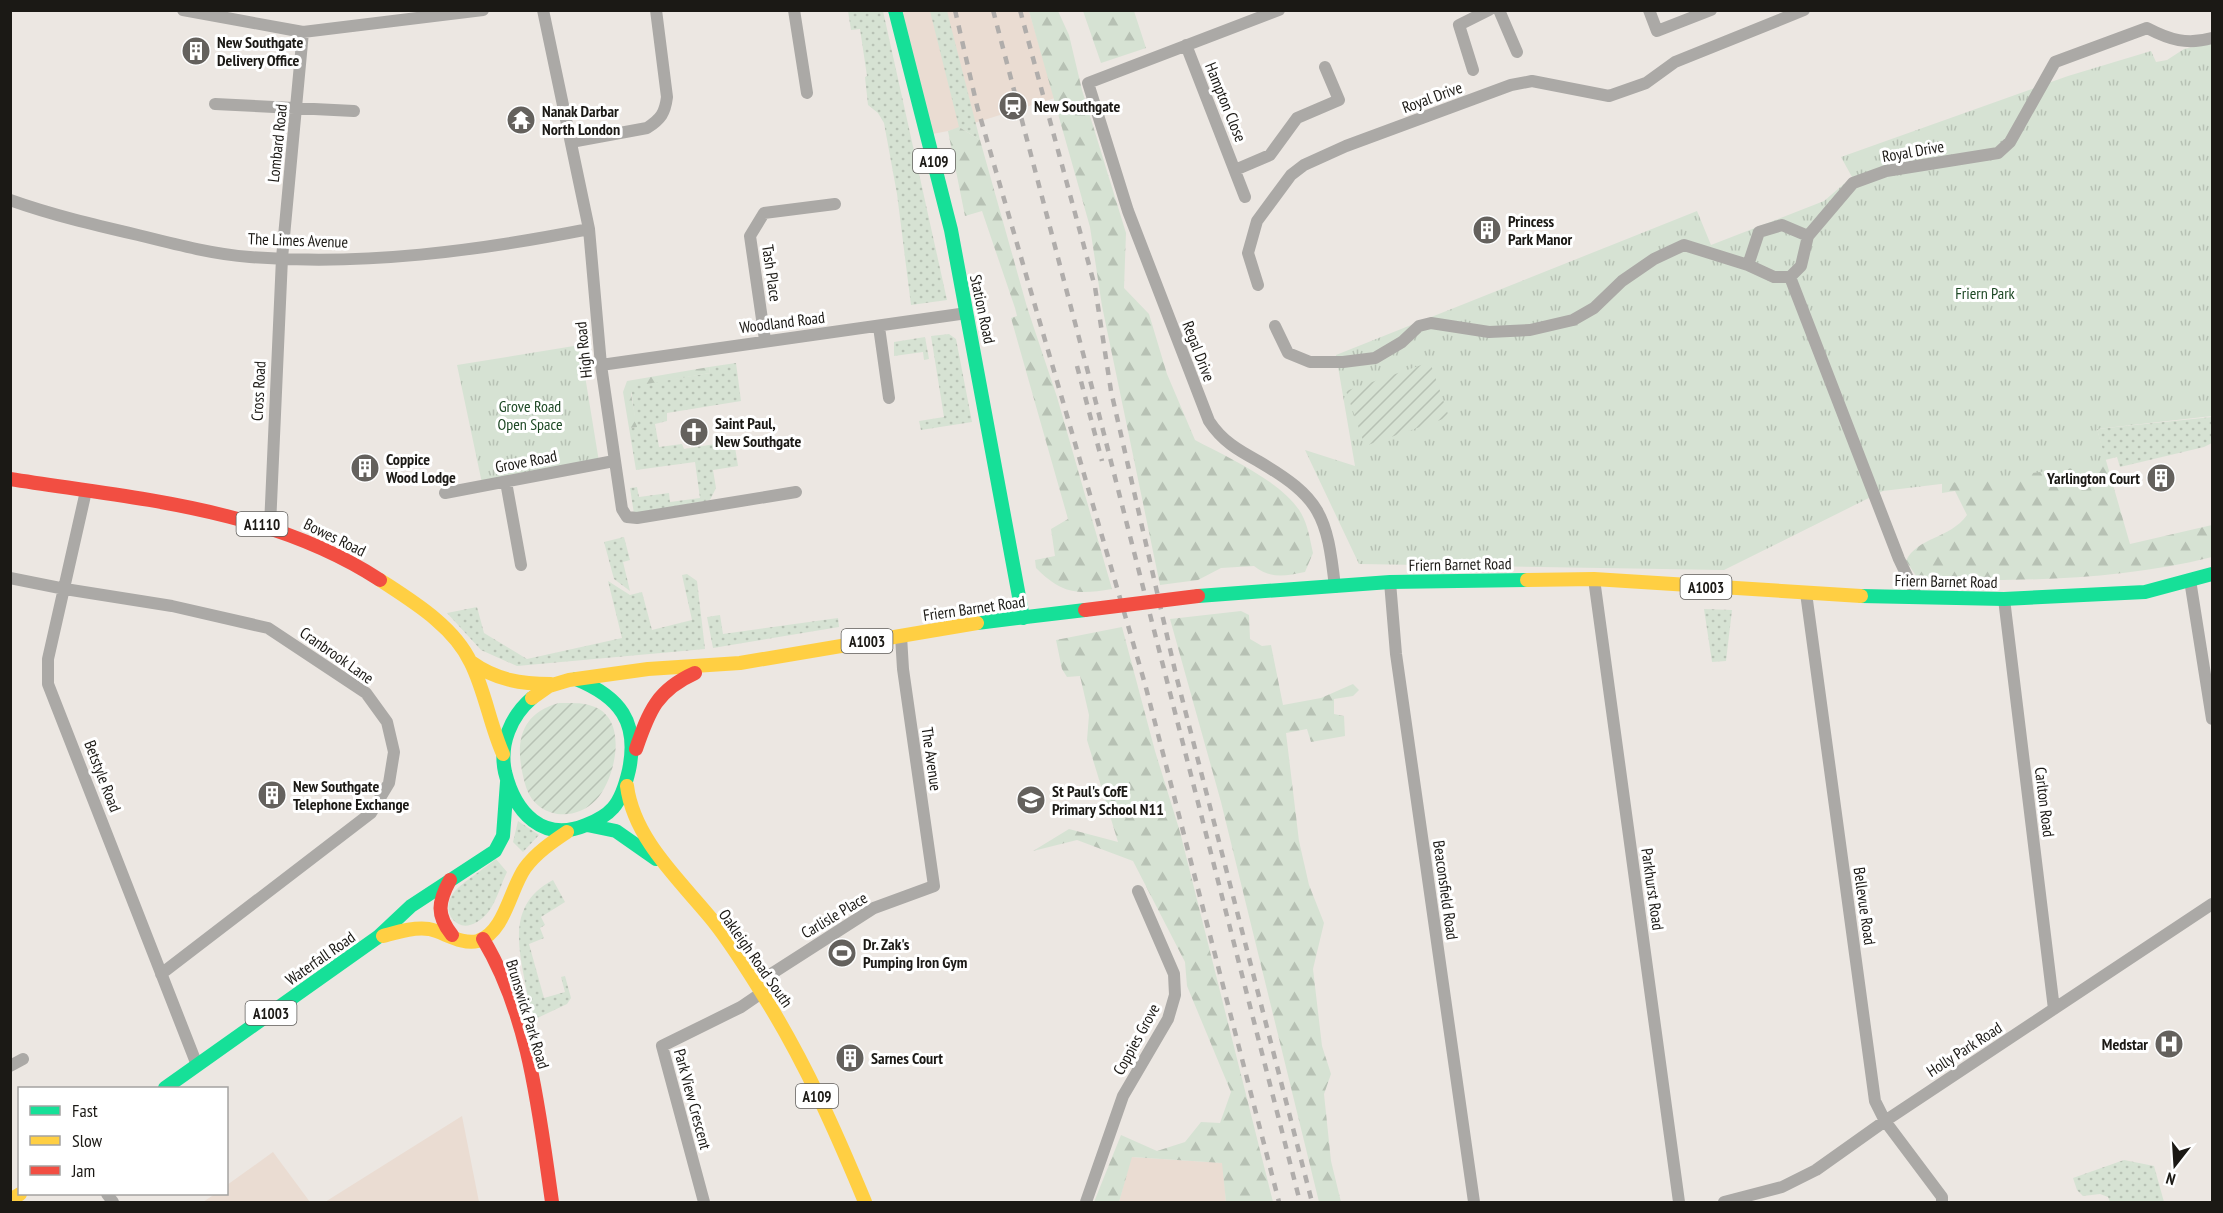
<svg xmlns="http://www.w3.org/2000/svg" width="2223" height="1213" viewBox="0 0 2223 1213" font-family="'PT Sans Narrow',sans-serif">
	<defs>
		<pattern id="grass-dots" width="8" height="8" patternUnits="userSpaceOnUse" patternTransform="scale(1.5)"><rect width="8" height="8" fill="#d6e2d3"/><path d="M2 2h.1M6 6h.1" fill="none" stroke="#b7c1b4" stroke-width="1.8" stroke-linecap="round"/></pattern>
		<pattern id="forest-firs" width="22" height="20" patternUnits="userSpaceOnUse" patternTransform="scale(1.5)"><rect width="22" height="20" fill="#d6e2d3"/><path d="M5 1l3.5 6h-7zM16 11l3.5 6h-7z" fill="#b7c1b4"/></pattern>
		<pattern id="park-tufts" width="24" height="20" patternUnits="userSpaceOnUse" patternTransform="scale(1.5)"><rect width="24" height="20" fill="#d6e2d3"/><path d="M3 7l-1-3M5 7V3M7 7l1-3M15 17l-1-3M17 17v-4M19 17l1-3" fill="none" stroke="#b7c1b4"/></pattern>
		<pattern id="garden-furrows" width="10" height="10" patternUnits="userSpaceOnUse" patternTransform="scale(1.5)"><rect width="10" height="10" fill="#d6e2d3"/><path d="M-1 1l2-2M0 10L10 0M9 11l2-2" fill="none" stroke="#b7c1b4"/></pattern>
	</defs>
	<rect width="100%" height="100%" fill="#ece7e2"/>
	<!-- industrial -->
	<path fill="#eadcd2" d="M895 11H1029L1055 98 948 131 927 135Z
		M462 1116 479 1202H325Z
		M273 1152 310 1202H203L215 1194H226L227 1185Z
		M1131 1157 1223 1163 1226 1202H1119Z"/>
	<!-- grass -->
	<path fill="url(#grass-dots)" d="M848 11H883L947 300 911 305 897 194 884 123 878 113 868 105 865 77 867 76 860 29 851 30Z
		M930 11H947L980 140 959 127Z
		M949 334 956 339 972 422 921 430 919 421 944 417 931 336Z
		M925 337 929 359 924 360 923 352 894 356V342Z
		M736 363 741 401 667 413V421L655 424 659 447 682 444 684 449 734 441 738 466 713 470 716 488 710 500 634 514 630 488 637 487 639 497 669 493 670 502 700 498 695 462 636 470 629 428 636 427 631 389 635 385 710 373 709 367Z
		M2212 417V443L2204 447 2120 467 2117 457 2105 460 2097 429Z
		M624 537 630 560 623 562 630 591 614 579 604 542Z
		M687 574 697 581 705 649 517 666 481 650 447 613 477 607 484 633 527 659 622 638 608 581 630 595 642 592 652 630 692 620 682 575Z
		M1704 609 1732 610 1726 661 1712 662Z
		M720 615 723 634 838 618 839 627 713 648 707 617Z
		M518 821 539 835 523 852 513 842Z
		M496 859 507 872C501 884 497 900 489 911 462 945 436 912 455 891 462 883 485 868 496 859Z
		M553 880 565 902 541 917 545 925 540 928 544 938 529 944 544 998 565 992 561 977 565 976 571 998 567 1004 531 1021C528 971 495 910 553 880Z
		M2124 1160 2154 1166 2164 1202H2110L2108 1197 2100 1194 2083 1196 2077 1190 2073 1178Z"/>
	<!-- forest -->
	<path fill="url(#forest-firs)" d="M1029 11H1058L1069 35 1082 90 1126 233 1124 288 1149 314 1167 374 1195 440C1227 457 1283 482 1301 513 1308 525 1310 540 1313 553L1305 572C1285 576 1270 579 1254 566L1221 568 1198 580 1160 585 1102 306 1090 227Z
		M1083 11H1134L1146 48 1101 63Z
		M959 127 980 140 1027 307 1057 397 1112 589C1077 595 1062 594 1036 568L1035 560 1055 556 1051 529 1068 519 1011 318 1017 316 1015 308 982 211 965 216 948 131Z
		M709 367 710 373 635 386 631 394 637 427 629 428 623 392 627 381Z
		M2084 457 2107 464 2130 544 2212 525V557C2117 581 2017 581 1919 580L1906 561C1917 537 1950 539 1967 515L1955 491 1942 493V479Z
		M1241 611 1249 615 1250 639 1262 646 1271 645 1283 705 1321 698 1353 684 1359 690 1353 696 1334 699V714L1344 716 1345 736 1311 742 1307 729 1286 733 1299 841 1309 885 1324 923 1313 969 1322 1046 1331 1074 1324 1094 1331 1161 1341 1202H1319L1221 802 1170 619Z
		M1122 627 1155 751 1180 832 1273 1202H1226L1222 1163 1132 1157 1119 1202H1094L1121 1135 1157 1151 1185 1142 1201 1122 1220 1123 1231 1092 1187 986 1185 962 1133 861 1077 840 1033 851 1069 829 1118 842 1087 740 1089 715 1080 676 1067 677 1062 669 1056 640Z"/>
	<!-- park -->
	<path fill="url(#park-tufts)" d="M2212 43V416L2097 429 2107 464 1883 491 1724 570 1359 564 1305 450 1355 466 1336 355 1697 211 1711 245 1824 201 1852 177 1841 157 2068 76 2151 51 2156 62 2167 60 2184 49Z
		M580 345 600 468 483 488 457 365Z"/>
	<!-- garden -->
	<path fill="url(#garden-furrows)" d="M1430 362 1449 417 1365 446 1346 391Z
		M559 703C571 703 584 702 595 707 629 721 615 780 596 800 574 823 536 818 526 787 515 750 515 715 559 703Z"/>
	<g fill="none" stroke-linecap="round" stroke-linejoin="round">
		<!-- street -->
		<path stroke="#aba9a6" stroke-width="12" d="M183 10 303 32 483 10
			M543 10 589 229 601 365 622 509 627 517 637 518 796 492
			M794 10 807 93
			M1279 10 1088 83 1128 211 1209 421C1222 441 1238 450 1258 461 1321 498 1327 515 1335 587
			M1499 10 1517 52
			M1649 10 1657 31 1711 10
			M1186 45 1245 197
			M1473 70 1459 25 1489 10
			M215 104 354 111
			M571 142 647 128C661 119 665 113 667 97L656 10
			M1235 170 1270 155 1297 118 1339 100 1325 67
			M10 200C52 215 95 225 138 235 174 244 212 254 250 257 364 266 477 251 589 229
			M1748 265 1759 232 1782 225 1808 236 1853 183 1886 171 1998 153 2010 142 2055 62 2147 28C2170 40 2187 45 2212 38
			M1790 277 1801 266 1808 236
			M1258 285 1248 253 1257 221 1291 175 1304 165 1346 146 1511 85 1532 81 1609 96 1646 83 1675 62 1804 10
			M1275 326 1288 353 1310 362H1343L1375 358 1402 342 1419 326 1431 323 1489 332 1530 330 1573 320 1594 308 1622 281 1654 259 1684 245 1748 265 1774 277H1790L1899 559 1917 597
			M879 327 889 398
			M765 340 750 236 764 213 835 204
			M601 365 967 313
			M506 482 521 565
			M86 491 48 659V684L197 1065
			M445 493 614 461
			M270 526 282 258 303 32
			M10 578 65 589 172 606 268 628 366 693 387 722 394 752 389 783 371 813 161 974
			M1594 579 1679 1202
			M2190 580 2212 719
			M1390 582 1396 654 1474 1202
			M1806 593 1875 1101 1885 1121 1942 1197V1202
			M2004 599 2054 1009
			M757 983 874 908 934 886 903 669 901 636
			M10 1066 23 1059
			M107 1194 113 1202
			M704 1202 662 1046 741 1007 763 992
			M1086 1202 1123 1096 1168 1019 1175 995 1174 974 1138 891
			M1724 1202 1782 1187 1816 1170 1885 1121 2212 904"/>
		<!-- fast -->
		<path stroke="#16e098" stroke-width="14" d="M895 10 951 230 1023 618
			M1198 596 1390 582 1527 580
			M1861 596 2004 599 2145 592 2212 574
			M977 623 1085 610
			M532 698C511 716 499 744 505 772 515 813 543 843 586 825 596 821 606 816 613 808 622 798 626 783 629 770 639 722 620 697 576 679
			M587 825 616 831 656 859
			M165 1088 378 937 411 906 495 851 503 836 507 782"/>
		<!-- slow -->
		<path stroke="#ffcf43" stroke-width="14" d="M380 580C412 601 454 626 471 663 485 691 490 725 503 754
			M1527 580 1594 579 1861 596
			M471 662C496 680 521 684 551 684
			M532 698 549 686 569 680 648 669 740 663 977 623
			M627 786C634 840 681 881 714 922 733 946 749 972 765 998 805 1062 836 1132 865 1202
			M383 936C398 932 413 927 429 929 444 932 461 945 478 941 505 932 510 889 525 868 536 853 552 842 567 832
			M10 1200 20 1194"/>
		<!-- jam -->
		<path stroke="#f24e42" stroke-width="14" d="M10 479C137 499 269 508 380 580
			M636 749C649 711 657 690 695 673
			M450 880C438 902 436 915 452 935
			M483 939C530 1017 539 1113 552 1202"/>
		<!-- rail -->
		<path stroke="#b0adab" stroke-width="4.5" stroke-dasharray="8 8" stroke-linecap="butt" d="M955 10 977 106 1145 684 1279 1202
			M993 10 1095 399 1300 1202
			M1020 10 1095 287 1111 391 1176 675 1312 1202
			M1077 366 1102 461"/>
		<!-- jam-bridge -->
		<path stroke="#f24e42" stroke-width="14" d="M1085 610 1198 596"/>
	</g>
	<!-- icons -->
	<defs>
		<g id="building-disc" transform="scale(1.5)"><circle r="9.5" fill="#64615d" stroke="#fff"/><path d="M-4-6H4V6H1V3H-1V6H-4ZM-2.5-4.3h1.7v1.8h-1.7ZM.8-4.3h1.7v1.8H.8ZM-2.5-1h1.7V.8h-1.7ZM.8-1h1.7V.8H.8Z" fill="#fff"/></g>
		<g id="station-disc" transform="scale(1.5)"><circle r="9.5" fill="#64615d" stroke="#fff"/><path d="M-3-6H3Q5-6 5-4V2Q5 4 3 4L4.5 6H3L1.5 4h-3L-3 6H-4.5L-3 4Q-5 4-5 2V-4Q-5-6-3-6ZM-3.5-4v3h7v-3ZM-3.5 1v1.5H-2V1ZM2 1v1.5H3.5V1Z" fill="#fff"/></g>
		<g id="temple-disc" transform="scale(1.5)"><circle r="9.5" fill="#64615d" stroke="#fff"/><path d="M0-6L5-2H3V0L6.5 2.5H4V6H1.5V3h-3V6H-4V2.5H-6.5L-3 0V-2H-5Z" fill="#fff"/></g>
		<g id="church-disc" transform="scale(1.5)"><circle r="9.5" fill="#64615d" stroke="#fff"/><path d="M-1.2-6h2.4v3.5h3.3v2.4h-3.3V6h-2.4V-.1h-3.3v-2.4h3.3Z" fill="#fff"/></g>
		<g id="school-disc" transform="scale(1.5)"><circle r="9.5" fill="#64615d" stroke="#fff"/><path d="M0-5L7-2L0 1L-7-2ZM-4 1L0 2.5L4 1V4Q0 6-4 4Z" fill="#fff"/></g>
		<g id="stadium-disc" transform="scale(1.5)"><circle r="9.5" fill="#64615d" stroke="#fff"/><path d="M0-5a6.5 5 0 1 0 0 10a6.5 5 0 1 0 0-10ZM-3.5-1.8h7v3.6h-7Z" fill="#fff"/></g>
		<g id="hospital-disc" transform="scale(1.5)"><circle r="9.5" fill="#64615d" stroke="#fff"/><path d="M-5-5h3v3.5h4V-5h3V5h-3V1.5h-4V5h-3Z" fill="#fff"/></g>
	</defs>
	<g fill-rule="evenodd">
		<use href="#building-disc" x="196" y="51"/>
		<use href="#station-disc" x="1013" y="106"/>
		<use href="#temple-disc" x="521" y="120"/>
		<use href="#building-disc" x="1487" y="230"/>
		<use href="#church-disc" x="694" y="432"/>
		<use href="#building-disc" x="365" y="468"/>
		<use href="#building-disc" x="2161" y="478"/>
		<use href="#building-disc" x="272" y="795"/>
		<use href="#school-disc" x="1031" y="800"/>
		<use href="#stadium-disc" x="842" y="953"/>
		<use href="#hospital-disc" x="2169" y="1044"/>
		<use href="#building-disc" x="850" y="1058"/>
	</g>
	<g text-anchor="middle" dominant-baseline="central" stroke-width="6" stroke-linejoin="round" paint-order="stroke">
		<!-- shield labels -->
		<g fill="#fff" stroke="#5f5e5b" stroke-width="1.5">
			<rect x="913" y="149" width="42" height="24" rx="4.5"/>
			<rect x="236.5" y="512" width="51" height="24" rx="4.5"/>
			<rect x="1680.5" y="575" width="51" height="24" rx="4.5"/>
			<rect x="841.5" y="629" width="51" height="24" rx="4.5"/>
			<rect x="245.5" y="1001" width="51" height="24" rx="4.5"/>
			<rect x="796" y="1084" width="42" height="24" rx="4.5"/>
		</g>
		<g font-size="15" font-weight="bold" fill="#1b1915">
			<text x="934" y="161">A109</text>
			<text x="262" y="524">A1110</text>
			<text x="1706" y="587">A1003</text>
			<text x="867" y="641">A1003</text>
			<text x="271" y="1013">A1003</text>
			<text x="817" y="1096">A109</text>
		</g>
		<!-- poi labels -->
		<g font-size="16" font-weight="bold" fill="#1b1915" stroke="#fff" text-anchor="start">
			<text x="217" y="42">New Southgate<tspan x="217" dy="18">Delivery Office</tspan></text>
			<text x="1034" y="106">New Southgate</text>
			<text x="542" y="111">Nanak Darbar<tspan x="542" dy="18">North London</tspan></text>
			<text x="1508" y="221">Princess<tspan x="1508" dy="18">Park Manor</tspan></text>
			<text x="715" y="423">Saint Paul,<tspan x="715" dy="18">New Southgate</tspan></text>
			<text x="386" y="459">Coppice<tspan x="386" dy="18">Wood Lodge</tspan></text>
			<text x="2140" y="478" text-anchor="end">Yarlington Court</text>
			<text x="293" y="786">New Southgate<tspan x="293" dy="18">Telephone Exchange</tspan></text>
			<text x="1052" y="791">St Paul's CofE<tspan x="1052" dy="18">Primary School N11</tspan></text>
			<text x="863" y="944">Dr. Zak's<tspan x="863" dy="18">Pumping Iron Gym</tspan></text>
			<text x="2148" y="1044" text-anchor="end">Medstar</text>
			<text x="871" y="1058">Sarnes Court</text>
		</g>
		<!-- street labels -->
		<g font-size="16" fill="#1b1915" stroke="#fff">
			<text transform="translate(1432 97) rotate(-20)">Royal Drive</text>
			<text transform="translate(1226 102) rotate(68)">Hampton Close</text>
			<text transform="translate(277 143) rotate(-84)">Lombard Road</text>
			<text transform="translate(1913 151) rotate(-10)">Royal Drive</text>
			<text transform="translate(298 240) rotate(2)">The Limes Avenue</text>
			<text transform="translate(772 273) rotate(82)">Tash Place</text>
			<text transform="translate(983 309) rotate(78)">Station Road</text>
			<text transform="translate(782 322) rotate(-7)">Woodland Road</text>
			<text transform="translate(583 350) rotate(-96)">High Road</text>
			<text transform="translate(1199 351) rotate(69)">Regal Drive</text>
			<text transform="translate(258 391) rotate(-87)">Cross Road</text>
			<text transform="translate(526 461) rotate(-11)">Grove Road</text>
			<text transform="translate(335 537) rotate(26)">Bowes Road</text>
			<text transform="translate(1460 564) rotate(-1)">Friern Barnet Road</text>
			<text transform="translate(1946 581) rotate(1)">Friern Barnet Road</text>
			<text transform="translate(974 608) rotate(-8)">Friern Barnet Road</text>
			<text transform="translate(337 655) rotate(35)">Cranbrook Lane</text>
			<text transform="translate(932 759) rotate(82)">The Avenue</text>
			<text transform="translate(103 776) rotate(69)">Betstyle Road</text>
			<text transform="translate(2045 802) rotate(83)">Carlton Road</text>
			<text transform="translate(1653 889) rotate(82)">Parkhurst Road</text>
			<text transform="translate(1446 890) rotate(82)">Beaconsfield Road</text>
			<text transform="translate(1865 906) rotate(82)">Bellevue Road</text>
			<text transform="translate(834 915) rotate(-31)">Carlisle Place</text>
			<text transform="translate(320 958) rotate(-35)">Waterfall Road</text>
			<text transform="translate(756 958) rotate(55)">Oakleigh Road South</text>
			<text transform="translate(528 1014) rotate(73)">Brunswick Park Road</text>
			<text transform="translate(1136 1039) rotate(-61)">Coppies Grove</text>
			<text transform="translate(1964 1049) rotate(-33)">Holly Park Road</text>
			<text transform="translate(693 1099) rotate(75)">Park View Crescent</text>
		</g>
		<!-- park labels -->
		<g font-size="16" fill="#1d4824" stroke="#fff">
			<text x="1985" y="293">Friern Park</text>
			<text x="530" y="406">Grove Road<tspan x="530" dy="18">Open Space</tspan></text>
		</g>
	</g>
	<!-- border -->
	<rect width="2223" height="1213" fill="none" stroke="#1b1915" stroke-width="24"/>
	<!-- legend -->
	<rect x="18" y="1087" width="210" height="108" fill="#ffffff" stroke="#a4a3a1" stroke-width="1.5"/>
	<rect x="30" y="1106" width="30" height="9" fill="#16e098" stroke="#a4a3a1" stroke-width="1.5"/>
	<text x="72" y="1117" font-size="18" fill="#1b1915">Fast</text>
	<rect x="30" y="1136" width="30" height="9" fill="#ffcf43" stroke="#a4a3a1" stroke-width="1.5"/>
	<text x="72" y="1147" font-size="18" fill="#1b1915">Slow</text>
	<rect x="30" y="1166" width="30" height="9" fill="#f24e42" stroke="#a4a3a1" stroke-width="1.5"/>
	<text x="72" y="1177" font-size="18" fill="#1b1915">Jam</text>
	<!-- north arrow -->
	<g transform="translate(2175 1165) rotate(197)" stroke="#ffffff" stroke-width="4.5" paint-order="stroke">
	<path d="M0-4.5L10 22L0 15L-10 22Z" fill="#1b1915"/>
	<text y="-9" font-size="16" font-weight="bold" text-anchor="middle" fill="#1b1915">N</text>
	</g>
</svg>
